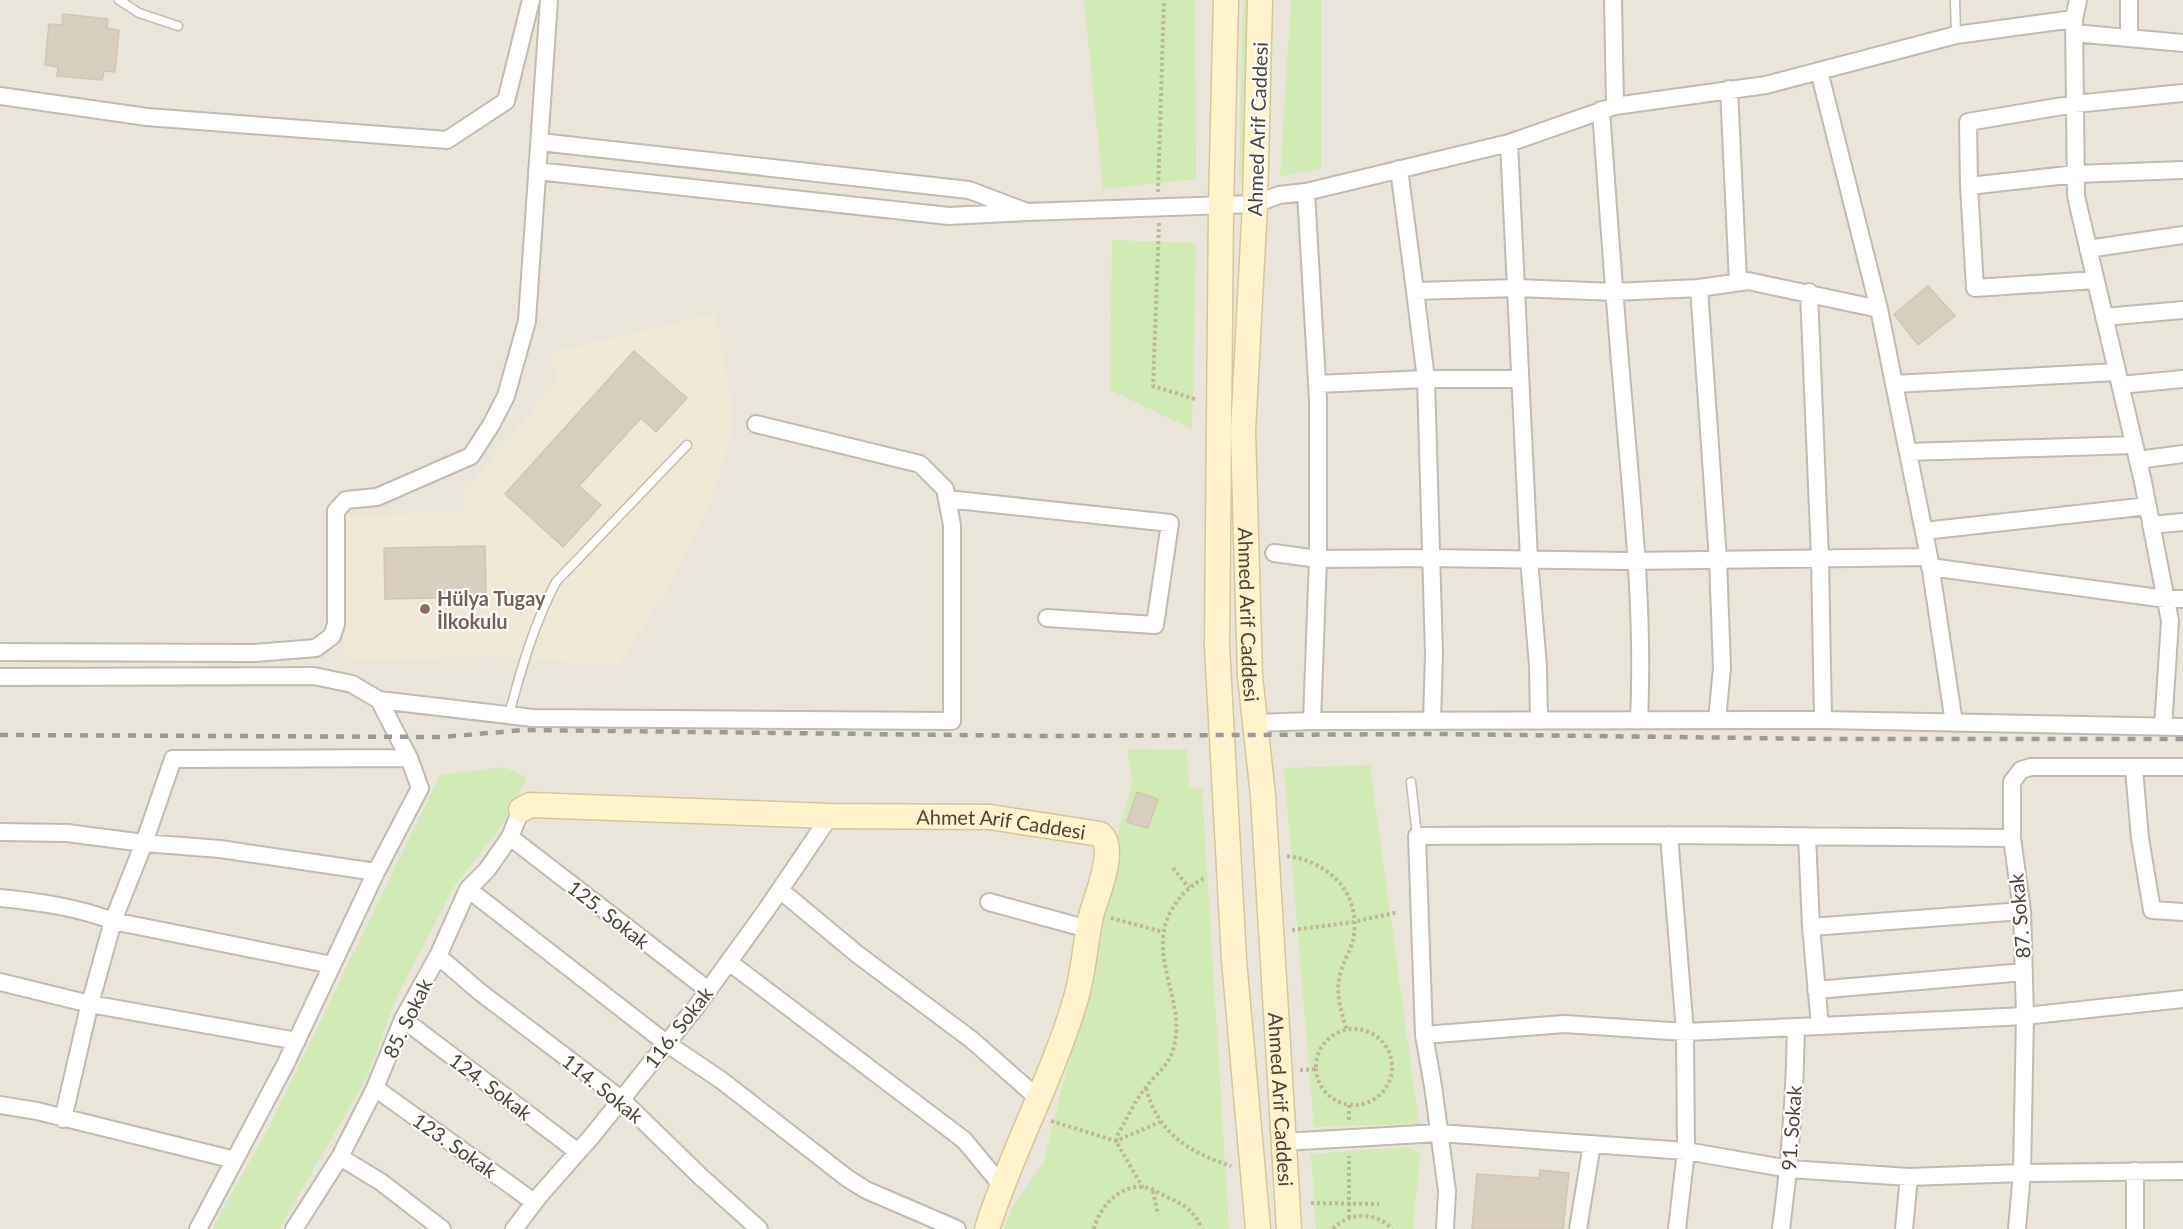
<svg xmlns="http://www.w3.org/2000/svg" width="2183" height="1229" viewBox="0 0 2183 1229" font-family="Lato,sans-serif">
	<rect width="100%" height="100%" fill="#f6f3ec"/>
	<!-- residential -->
	<path fill="#eae5da" d="M0 0H2183V1229H0Z"/>
	<!-- education -->
	<path fill="#efe8d6" d="M715 313 731 400 730 439 711 499 678 571 618 666 486 656 345 662 346 516 463 512V493L557 381 551 353Z"/>
	<!-- green -->
	<path fill="#d2eab5" d="M1084 0H1195L1196 179 1103 189Z
		M1243 0H1252L1247 183 1239 182Z
		M1291 0H1321V169L1280 176Z
		M1112 240 1196 243 1192 429 1110 390Z
		M1129 749 1187 750 1189 788 1202 789 1229 1229H1004L1012 1208 1044 1162 1063 1083 1088 998 1095 929 1121 822 1133 782 1128 761Z
		M1370 765 1419 1124 1314 1127 1284 768Z
		M505 767 527 778 498 831 455 885 397 996 366 1079 279 1229H212L267 1131 440 775Z
		M1409 1147 1420 1155 1413 1229H1316L1311 1154Z"/>
	<!-- building -->
	<path fill="#d8cfc1" stroke="#d3c7b4" stroke-width="1.5" d="M63 14 108 19 107 28 119 30 115 72 104 71 102 80 57 76 58 67 45 65 49 24 62 25Z
		M1928 286 1955 316 1918 345 1894 314Z
		M634 351 687 398 656 432 641 418 579 486 601 505 563 547 505 494Z
		M485 546 486 597 385 599 384 548Z
		M1137 792 1158 799 1148 828 1127 822Z
		M1540 1170 1569 1173 1563 1229H1472L1477 1174 1539 1178Z"/>
	<g fill="none" stroke-linecap="round" stroke-linejoin="round">
		<!-- lane casing -->
		<g stroke="#c2bbae" stroke-width="11">
			<path id="lane" d="M119 0 139 13 178 26
				M1955 0 1956 35
				M509 715C521 669 534 624 556 582L687 445
				M1411 782 1417 836"/>
		</g>
		<!-- street casing -->
		<g stroke="#c2bbae" stroke-width="20">
			<path id="street" d="M1613 0 1615 106
				M2078 0 2074 19 2076 196 2143 482 2170 621 2163 727
				M2074 33 2183 43
				M2129 38V0
				M1819 71 1879 309
				M1729 89 1738 282
				M0 96 147 117 447 140 506 101 531 0
				M1601 110C1608 209 1615 309 1624 408 1633 512 1644 616 1639 720
				M1509 143 1529 559 1538 666 1539 720
				M1399 169 1415 291
				M537 171 949 216 1027 212 969 190 540 142
				M1969 186 2076 174 2183 170
				M1306 192 1318 400V559L1312 721
				M1027 212 1255 204 1279 195 1306 192 1509 143 1615 106 1766 85 1956 35 2074 19
				M2088 249 2183 235
				M2095 280 1975 288 1969 186 1968 122 2075 104 2183 93
				M1699 288 1718 560 1722 668 1717 720
				M1809 292 1820 558 1823 720
				M2104 317 2183 310
				M1317 384 1426 379H1520
				M1894 384 2117 372
				M2120 385 2183 379
				M1908 452 2134 445
				M2138 460 2183 454
				M947 499 1170 523 1155 625 1047 618
				M2151 525 2183 522
				M1924 531 2148 506
				M1274 553 1318 559 1430 558 1629 561 1929 557
				M1930 567 2166 599H2183
				M0 652 255 653 316 648 332 636 336 624V511L346 500 377 497 471 456 491 425 506 396 527 321 549 0
				M0 677 314 676 352 684 379 700 409 758 420 788 376 872 286 1063 198 1229
				M379 700 533 718 952 721V525L945 489 920 464 756 424
				M1432 721 1434 654 1426 379 1415 291 1516 288 1614 292 1699 288 1748 281 1879 309 1929 557 1954 723
				M1255 723 1312 721 1823 720 2183 727
				M2134 769 2140 838 2152 910 2183 912
				M0 832 67 833 144 843 220 849 376 872
				M1669 835 1685 1032 1686 1151 1677 1229
				M1807 836 1811 927 1820 1026
				M510 837 708 990
				M468 889 666 1043 721 1080 847 1178 866 1190 957 1229
				M780 890 857 954 972 1040 1040 1100
				M0 898C39 902 77 907 113 921L332 965
				M989 902 1088 929
				M1811 927 2022 911
				M438 956 480 992 621 1099 700 1176 759 1229
				M729 962 964 1140 1003 1187
				M0 982 90 1004 297 1041
				M1816 990 2024 972
				M403 1019 578 1152
				M1424 1035 1564 1024 1685 1032 1820 1026 2025 1016 2183 999
				M375 1088 534 1202
				M0 1105 37 1111 235 1160
				M63 1119 88 1011 113 921 144 843 173 759 409 758
				M1283 1142 1439 1133 1686 1151 1789 1169 1909 1177 2022 1173 2183 1171
				M340 1157 381 1182 442 1229
				M2135 1171V1229
				M294 1229 340 1157 375 1088 403 1019 438 956 468 889 487 870 510 837 521 810
				M514 1229 540 1195 592 1136 696 1007 767 909 830 816
				M1445 1229 1447 1191 1433 1086 1424 1035 1417 836 1669 835 2012 838
				M1578 1229 1592 1144
				M1781 1229C1790 1162 1795 1095 1796 1027
				M1904 1229 1909 1177
				M2017 1229 2022 1173 2025 1016 2022 911 2012 838V782L2021 770 2031 767H2183"/>
		</g>
		<!-- secondary casing -->
		<g stroke="#d6c79b" stroke-width="27">
			<g id="secondary">
				<path d="M1226 0 1221 206 1217 646 1234 960 1258 1229"/>
				<path id="s1" d="M1260 0 1255 204 1243 431 1250 676 1263 796 1289 1229"/>
				<path id="s2" d="M521 810 530 805 830 816 990 817 1100 834C1118 849 1096 896 1091 916 1085 943 1084 971 1076 998 1053 1077 1012 1150 987 1229"/>
			</g>
		</g>
		<!-- path -->
		<path stroke="#c4b79f" stroke-width="4" stroke-dasharray="3 3" stroke-linecap="butt" d="M1158 192 1164 0
			M1159 223 1153 386 1195 399
			M1287 856C1327 861 1360 891 1354 935 1352 950 1341 964 1339 979 1336 997 1342 1014 1347 1030
			M1173 868 1189 888
			M1111 918 1163 932
			M1292 930 1354 922 1398 912
			M1316 1067a38 38 0 1 1 76 0a38 38 0 1 1-76 0Z
			M1300 1070 1317 1069
			M1146 1088C1158 1133 1188 1152 1231 1166
			M1349 1105V1121
			M1051 1121 1116 1141 1160 1122
			M1143 1188 1116 1141 1118 1134C1127 1118 1135 1101 1146 1087 1155 1075 1169 1065 1173 1050 1188 1003 1146 957 1171 911 1179 896 1191 885 1206 877
			M1153 1191 1158 1215
			M1311 1203 1379 1204
			M1349 1218V1156
			M1094 1229C1099 1207 1122 1181 1148 1188 1155 1190 1162 1195 1169 1198 1184 1204 1196 1213 1202 1229
			M1333 1229C1349 1211 1377 1212 1392 1229"/>
		<!-- lane -->
		<use href="#lane" stroke="#fff" stroke-width="8"/>
		<!-- street -->
		<use href="#street" stroke="#fff" stroke-width="16"/>
		<!-- secondary -->
		<use href="#secondary" stroke="#fff3cd" stroke-width="24"/>
		<!-- rail -->
		<path stroke="#9a9a9a" stroke-width="4.5" stroke-dasharray="8 8" stroke-linecap="butt" d="M0 735 442 737 524 730 1041 736 1440 734 1826 739H2183"/>
	</g>
	<!-- markers -->
	<circle fill="#8d6e63" stroke="#fff" stroke-width="2" cx="425" cy="609" r="6"/>
	<g text-anchor="middle" dominant-baseline="central" stroke-width="4.5" stroke-linejoin="round" paint-order="stroke">
		<!-- street labels -->
		<g font-size="20" fill="#4b4439" stroke="#fff">
			<text transform="translate(1257 129) rotate(-88)">Ahmed Arif Caddesi</text>
			<text stroke="none"><textPath href="#s1" startOffset="615">Ahmed Arif Caddesi</textPath></text>
			<text stroke="none"><textPath href="#s2" startOffset="482">Ahmet Arif Caddesi</textPath></text>
			<text transform="translate(609 914) rotate(38)">125. Sokak</text>
			<text transform="translate(2019 916) rotate(-95)">87. Sokak</text>
			<text transform="translate(407 1018) rotate(-64)">85. Sokak</text>
			<text transform="translate(678 1027) rotate(-52)">116. Sokak</text>
			<text transform="translate(491 1086) rotate(37)">124. Sokak</text>
			<text transform="translate(603 1088) rotate(39)">114. Sokak</text>
			<text stroke="none"><textPath href="#s1" startOffset="1101">Ahmed Arif Caddesi</textPath></text>
			<text transform="translate(1791 1128) rotate(-86)">91. Sokak</text>
			<text transform="translate(455 1145) rotate(35)">123. Sokak</text>
		</g>
		<!-- education labels -->
		<g font-size="20" font-weight="bold" fill="#785e54" stroke="#fff" text-anchor="start">
			<text x="437" y="598">Hülya Tugay<tspan x="437" dy="23">İlkokulu</tspan></text>
		</g>
	</g>
</svg>
